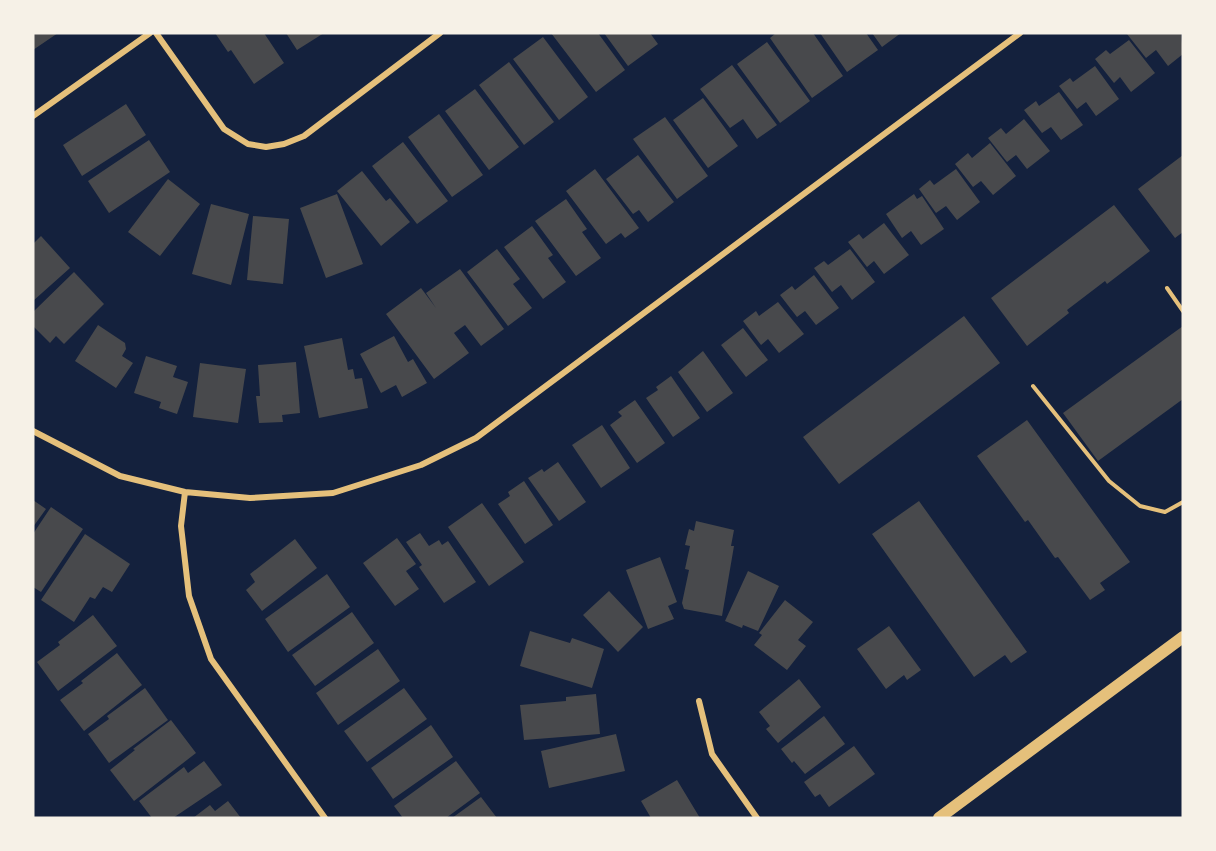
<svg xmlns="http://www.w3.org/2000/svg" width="1216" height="851" viewBox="0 0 1216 851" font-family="Georgia,serif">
	<rect width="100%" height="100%" fill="#14213d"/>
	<!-- building -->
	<path fill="#48494c" d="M33 33H58L33 50Z
		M215 33H264L284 63 254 84 231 50 228 52Z
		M286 33H324L297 50Z
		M551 33H598L625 70 596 92Z
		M604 33H650L658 44 628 66Z
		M776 33H813L843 76 812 98 770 38Z
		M820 33H866L878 50 847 72Z
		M872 33H901L882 47Z
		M1129 33H1181L1183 54 1168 66 1156 50 1146 58 1127 34Z
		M543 37 588 97 559 120 513 59Z
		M1129 40 1155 73 1131 92 1120 77 1114 83 1095 59 1106 50 1110 54Z
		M767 42 810 101 780 123 737 64Z
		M509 62 554 122 524 145 479 85Z
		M732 65 777 125 757 139 743 119 730 128 700 89Z
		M1095 66 1119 99 1096 116 1086 102 1077 109 1059 86 1070 78 1073 82Z
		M475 89 519 147 489 170 445 111Z
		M1059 92 1083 125 1061 140 1051 127 1042 133 1024 110 1036 101 1039 106Z
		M703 98 738 146 708 168 673 120Z
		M126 104 146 135 82 176 63 145Z
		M439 114 483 175 452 197 408 137Z
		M665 117 708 176 677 199 633 139Z
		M1024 119 1050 151 1027 169 1016 155 1007 162 988 138 1001 128 1006 134Z
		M149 140 170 172 109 213 88 181Z
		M403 142 448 201 417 224 372 166Z
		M990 143 1016 176 993 195 981 181 973 187 955 164 968 153 972 158Z
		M638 155 674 202 648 222 639 210 633 214 606 179Z
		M1183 155V232L1175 238 1138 189Z
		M595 169 639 228 625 238 621 233 606 244 566 191Z
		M956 169 980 202 957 220 946 206 936 213 919 189 930 180 934 185Z
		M362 171 386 201 390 198 410 222 381 246 337 191Z
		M168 179 200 204 160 256 128 232Z
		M337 194 363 264 326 278 300 208Z
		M914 194 917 199 922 196 944 229 921 245 911 231 902 238 886 214Z
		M566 199 587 229 582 232 601 258 576 276 535 221Z
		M211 204 249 214 231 285 192 274Z
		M1114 205 1150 251 1107 284 1105 281 1067 310 1069 313 1027 346 991 298Z
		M253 216 289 219 283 284 247 280Z
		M884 223 909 255 884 274 874 261 867 267 848 242 859 234 863 239Z
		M532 226 553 255 548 258 566 282 543 299 504 247Z
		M41 236 70 268 33 301V244Z
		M497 249 520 279 513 284 532 308 508 326 467 272Z
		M850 249 875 282 852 300 841 285 832 292 814 268 824 261 828 265Z
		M460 269 504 329 481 346 465 325 454 333 469 353 434 379 386 314 421 288 436 308 426 293Z
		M74 272 104 304 64 344 56 336 50 343 33 326V312Z
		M814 275 839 308 816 325 805 311 797 317 780 295 792 286 795 290Z
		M778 302 804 334 779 353 768 339 761 345 743 321 756 311 759 316Z
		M964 316 1000 363 839 484 803 437Z
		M98 325 125 343 126 349 122 356 133 363 116 388 75 361Z
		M1183 326V399L1098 461 1063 413Z
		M743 328 768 360 746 377 721 345Z
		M394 336 408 362 413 359 427 383 402 397 396 385 381 393 360 354Z
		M342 338 348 370 353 369 355 379 362 378 368 408 319 418 304 346Z
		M703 351 733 393 707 412 678 372Z
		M146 356 177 366 173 377 188 382 177 414 159 408 161 402 134 393Z
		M296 362 300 413 282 415 283 422 259 423 256 396H260L258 365Z
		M200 363 246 369 238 423 193 417Z
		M671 376 700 418 673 437 646 398 658 390 656 387Z
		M635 400 665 443 637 463 610 425 622 416 618 412Z
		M1027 420 1130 562 1100 583 1105 590 1090 600 1058 557 1055 558 1028 520 1025 522 977 456Z
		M602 425 630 468 601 488 572 445Z
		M558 462 586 502 559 521 528 478 542 469 544 472Z
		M524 481 553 525 525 544 498 504 510 496 508 492Z
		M33 500 46 509 33 527Z
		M919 501 1027 652 1011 663 1005 655 974 677 872 534Z
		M482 503 524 562 489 586 448 527Z
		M51 507 83 529 41 592 33 587V534Z
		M696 521 734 530 731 546H734L722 616 684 609 682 603 689 570 685 569 690 546 685 545 689 529 694 531Z
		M420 533 429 546 439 540 442 545 448 541 476 582 444 603 419 567 422 565 406 542Z
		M85 534 130 564 112 592 103 587 95 599 90 597 74 622 41 600Z
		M397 538 416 564 406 571 419 589 395 606 363 563Z
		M295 539 317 568 262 611 246 590 255 582 250 574Z
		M660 557 677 602 668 606 674 619 648 629 626 570Z
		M748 571 779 586 758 631 743 625 742 628 725 621Z
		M327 574 350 607 288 652 265 619Z
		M609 591 643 627 618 652 583 615Z
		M785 600 813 622 798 640 806 646 787 670 754 645 762 635 759 633Z
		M352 612 374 643 315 686 292 655Z
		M93 615 117 646 58 691 37 662 60 645 58 642Z
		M889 626 921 670 907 680 904 675 886 689 857 649Z
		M530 631 570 643 572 638 604 649 592 688 520 666Z
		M378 649 400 681 338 725 316 693Z
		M117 653 142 685 84 731 60 700 83 683 81 681Z
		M799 679 821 707 778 743 766 729 770 726 759 712Z
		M145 688 168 720 109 763 88 734 109 719 107 716Z
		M404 688 427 719 367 762 344 731Z
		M596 694 600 734 524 740 520 705 566 701V697Z
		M824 716 845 744 805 774 794 761 792 763 781 749Z
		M171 720 196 753 134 801 110 770 135 750 133 749Z
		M431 725 453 757 393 799 371 768Z
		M616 734 625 771 549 788 541 751Z
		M854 746 875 774 829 807 820 794 815 797 804 782Z
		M204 761 222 785 173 818H152L139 801 184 767 188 773Z
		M456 761 480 793 446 818H403L394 806Z
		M677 780 700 818H651L641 801Z
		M481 797 497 818H452Z
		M228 801 241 818H193L210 805 215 811Z"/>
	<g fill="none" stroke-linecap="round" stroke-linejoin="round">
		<!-- path -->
		<path stroke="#e5c07b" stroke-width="4" d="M1167 288 1183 311
			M1033 386 1109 481 1140 506 1165 512 1183 502"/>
		<!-- minor -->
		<path stroke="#e5c07b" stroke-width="6" d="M156 33 224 129 248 144 266 147 284 144 304 136 440 33
			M33 116 150 33
			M33 431 120 476 185 492 250 498 333 493 421 465 476 438 1020 33
			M185 492 181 526 189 596 211 659 325 818
			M699 701 712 754 757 818"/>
		<!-- secondary -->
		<path stroke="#e5c07b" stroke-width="12" d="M939 818 1183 637"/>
	</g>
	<!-- border -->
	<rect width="1216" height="851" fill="none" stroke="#f6f1e7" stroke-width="69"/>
</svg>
